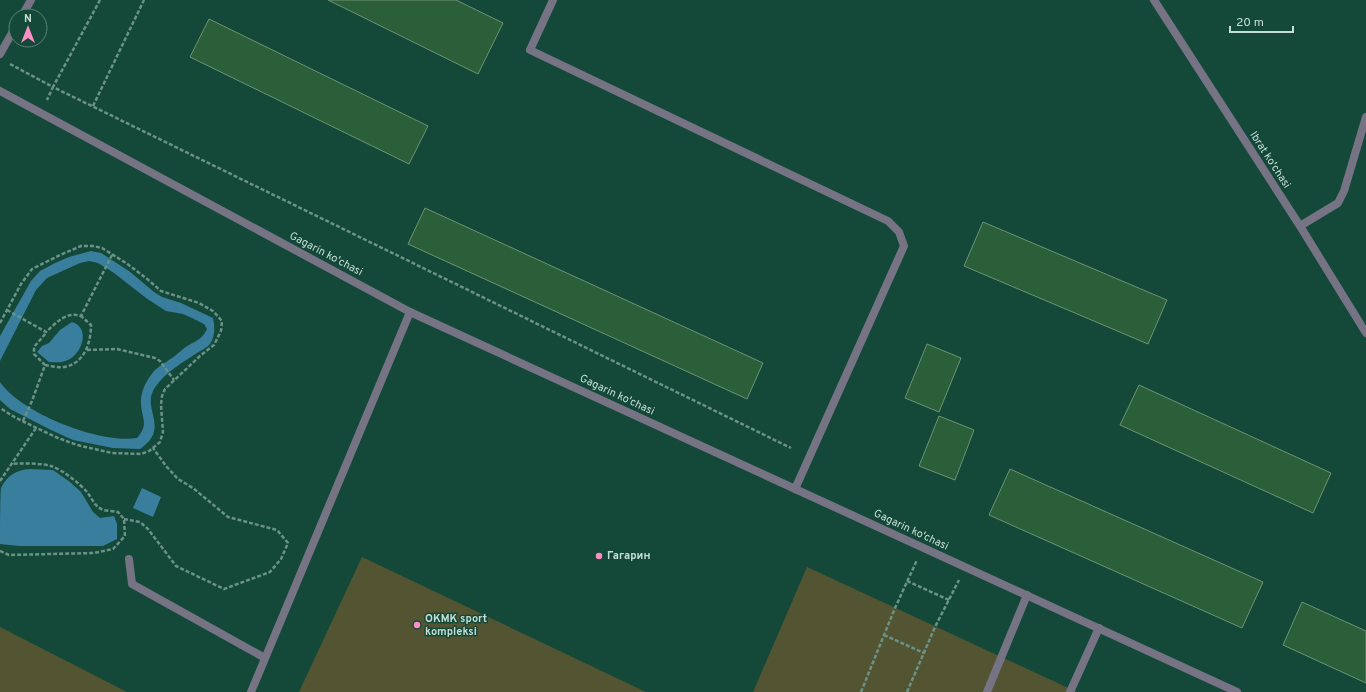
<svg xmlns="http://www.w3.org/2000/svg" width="1366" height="692" viewBox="0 0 1366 692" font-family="Overpass,sans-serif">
	<rect width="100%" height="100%" fill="#144839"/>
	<!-- green -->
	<path fill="#535532" d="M362 557 646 692H299Z
		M807 567 1077 692H753Z
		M0 627 127 692H0Z"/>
	<!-- water -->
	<path fill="#397e9d" d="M91 251 101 253 129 271 154 292 162 297 181 303 213 318C215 327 215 337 210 344 207 348 201 350 197 353 183 362 166 372 156 386 139 408 172 427 140 449L113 448 73 440 51 430 10 409 0 400V382C21 413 99 444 137 438 149 424 142 420 141 404 140 394 145 383 151 375 156 367 165 363 172 358 178 354 183 348 189 345 198 340 203 338 207 329L204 324 192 318 183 314 166 311 146 298 114 273 98 263 89 261 80 263 47 278 36 290 0 361V336L31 281 40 271 55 263 69 257Z
		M72 322C92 328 81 357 65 361 61 363 54 362 49 362L37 352 42 346 49 343 60 330Z
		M30 469 53 470 70 482 81 492 93 512 100 518 114 516 117 524V539L103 546H19L0 544C0 534 0 494 1 488 7 475 17 470 30 469Z
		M142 488 161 497 153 517 133 508Z"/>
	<!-- building -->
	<path fill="#2b5f39" stroke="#6e9375" d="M328 0H456L503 23 478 74Z
		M209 19 428 126 409 164 190 57Z
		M425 208 763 363 747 399 408 244Z
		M983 222 1167 300 1148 344 964 266Z
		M927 344 961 358 939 412 905 398Z
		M1139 385 1331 473 1313 513 1120 425Z
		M939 416 974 430 955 480 919 466Z
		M1010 469 1263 582 1242 628 989 515Z
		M1302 602 1366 631V683L1283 645Z"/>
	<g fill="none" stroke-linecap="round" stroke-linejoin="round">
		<!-- path -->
		<path stroke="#6b9286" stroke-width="2.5" stroke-dasharray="4 2" stroke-linecap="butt" d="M100 0 53 87 791 448
			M10 64 53 87 47 100
			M93 106 144 0
			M7 310 46 332C56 323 66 311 81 316L112 255
			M0 323 21 284 32 269 60 255 81 246H93L102 248 126 263 146 278 161 291 199 303 213 311 222 321 221 331 214 345 201 355 165 389 162 396 161 405 163 432 160 442 149 451 141 454 112 453 77 445 58 438 45 432 16 418 0 408
			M87 350 117 349 155 358 160 361 174 380
			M45 365C51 366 58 368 64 367 84 364 91 343 91 325L81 316
			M23 421 32 401 45 365 34 354V347L46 333
			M0 481 36 428
			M124 519 140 522 148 529 176 566 224 589 270 572 281 559 288 543 277 530 228 517 193 488 178 479 166 466 153 448
			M0 551 9 555 94 553 113 549 125 536 124 519 118 512C114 511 108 511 103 510 94 506 92 498 87 492 79 483 63 470 51 466 39 463 23 463 11 464
			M907 581 949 600
			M884 635 924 653
			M861 692 895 608 917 560
			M907 692 935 627 959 580"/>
		<!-- service -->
		<path stroke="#757384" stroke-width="8" d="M129 559 132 584 265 658
			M251 692 410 312
			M987 692 1027 595
			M1070 692 1099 628"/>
		<!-- minor -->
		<path stroke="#757384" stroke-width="8" d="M553 0 530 50 888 221 899 232 904 246 795 489
			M1154 0 1300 226 1366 333
			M1300 226 1338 203 1344 191 1366 117"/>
		<!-- tertiary -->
		<path stroke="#757384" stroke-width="8" d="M22 16 31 0
			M0 54 16 26
			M0 91 410 312 1237 692"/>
	</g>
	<!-- markers -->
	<g fill="#fb8fc4" stroke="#144839" stroke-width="1.5">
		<circle cx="599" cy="556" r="4"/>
		<circle cx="417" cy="625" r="4"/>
	</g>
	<g text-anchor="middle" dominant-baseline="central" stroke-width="3" stroke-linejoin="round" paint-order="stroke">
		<!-- street labels -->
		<g font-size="11" fill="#c5ded5" stroke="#144839">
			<text transform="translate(1270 160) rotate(57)">Ibrat ko'chasi</text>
			<text transform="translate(326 254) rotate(28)">Gagarin ko'chasi</text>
			<text transform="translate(617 395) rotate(25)">Gagarin ko'chasi</text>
			<text transform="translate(911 530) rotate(25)">Gagarin ko'chasi</text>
		</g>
		<!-- poi labels -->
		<g font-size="11" font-weight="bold" fill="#c5ded5" stroke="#144839" text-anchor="start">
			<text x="607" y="556">Гагарин</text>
			<text x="425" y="619">OKMK sport<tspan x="425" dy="13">kompleksi</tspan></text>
		</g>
	</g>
	<!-- north arrow -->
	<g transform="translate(28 28)"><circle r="19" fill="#144839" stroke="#5b8477"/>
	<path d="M0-3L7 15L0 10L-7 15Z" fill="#fb8fc4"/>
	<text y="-6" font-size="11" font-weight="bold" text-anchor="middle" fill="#c5ded5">N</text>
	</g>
	<!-- scale -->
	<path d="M1230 26v6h63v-6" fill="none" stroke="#c5ded5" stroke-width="2"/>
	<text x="1236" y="26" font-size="12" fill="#c5ded5" stroke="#144839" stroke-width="3" paint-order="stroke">20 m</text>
</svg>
